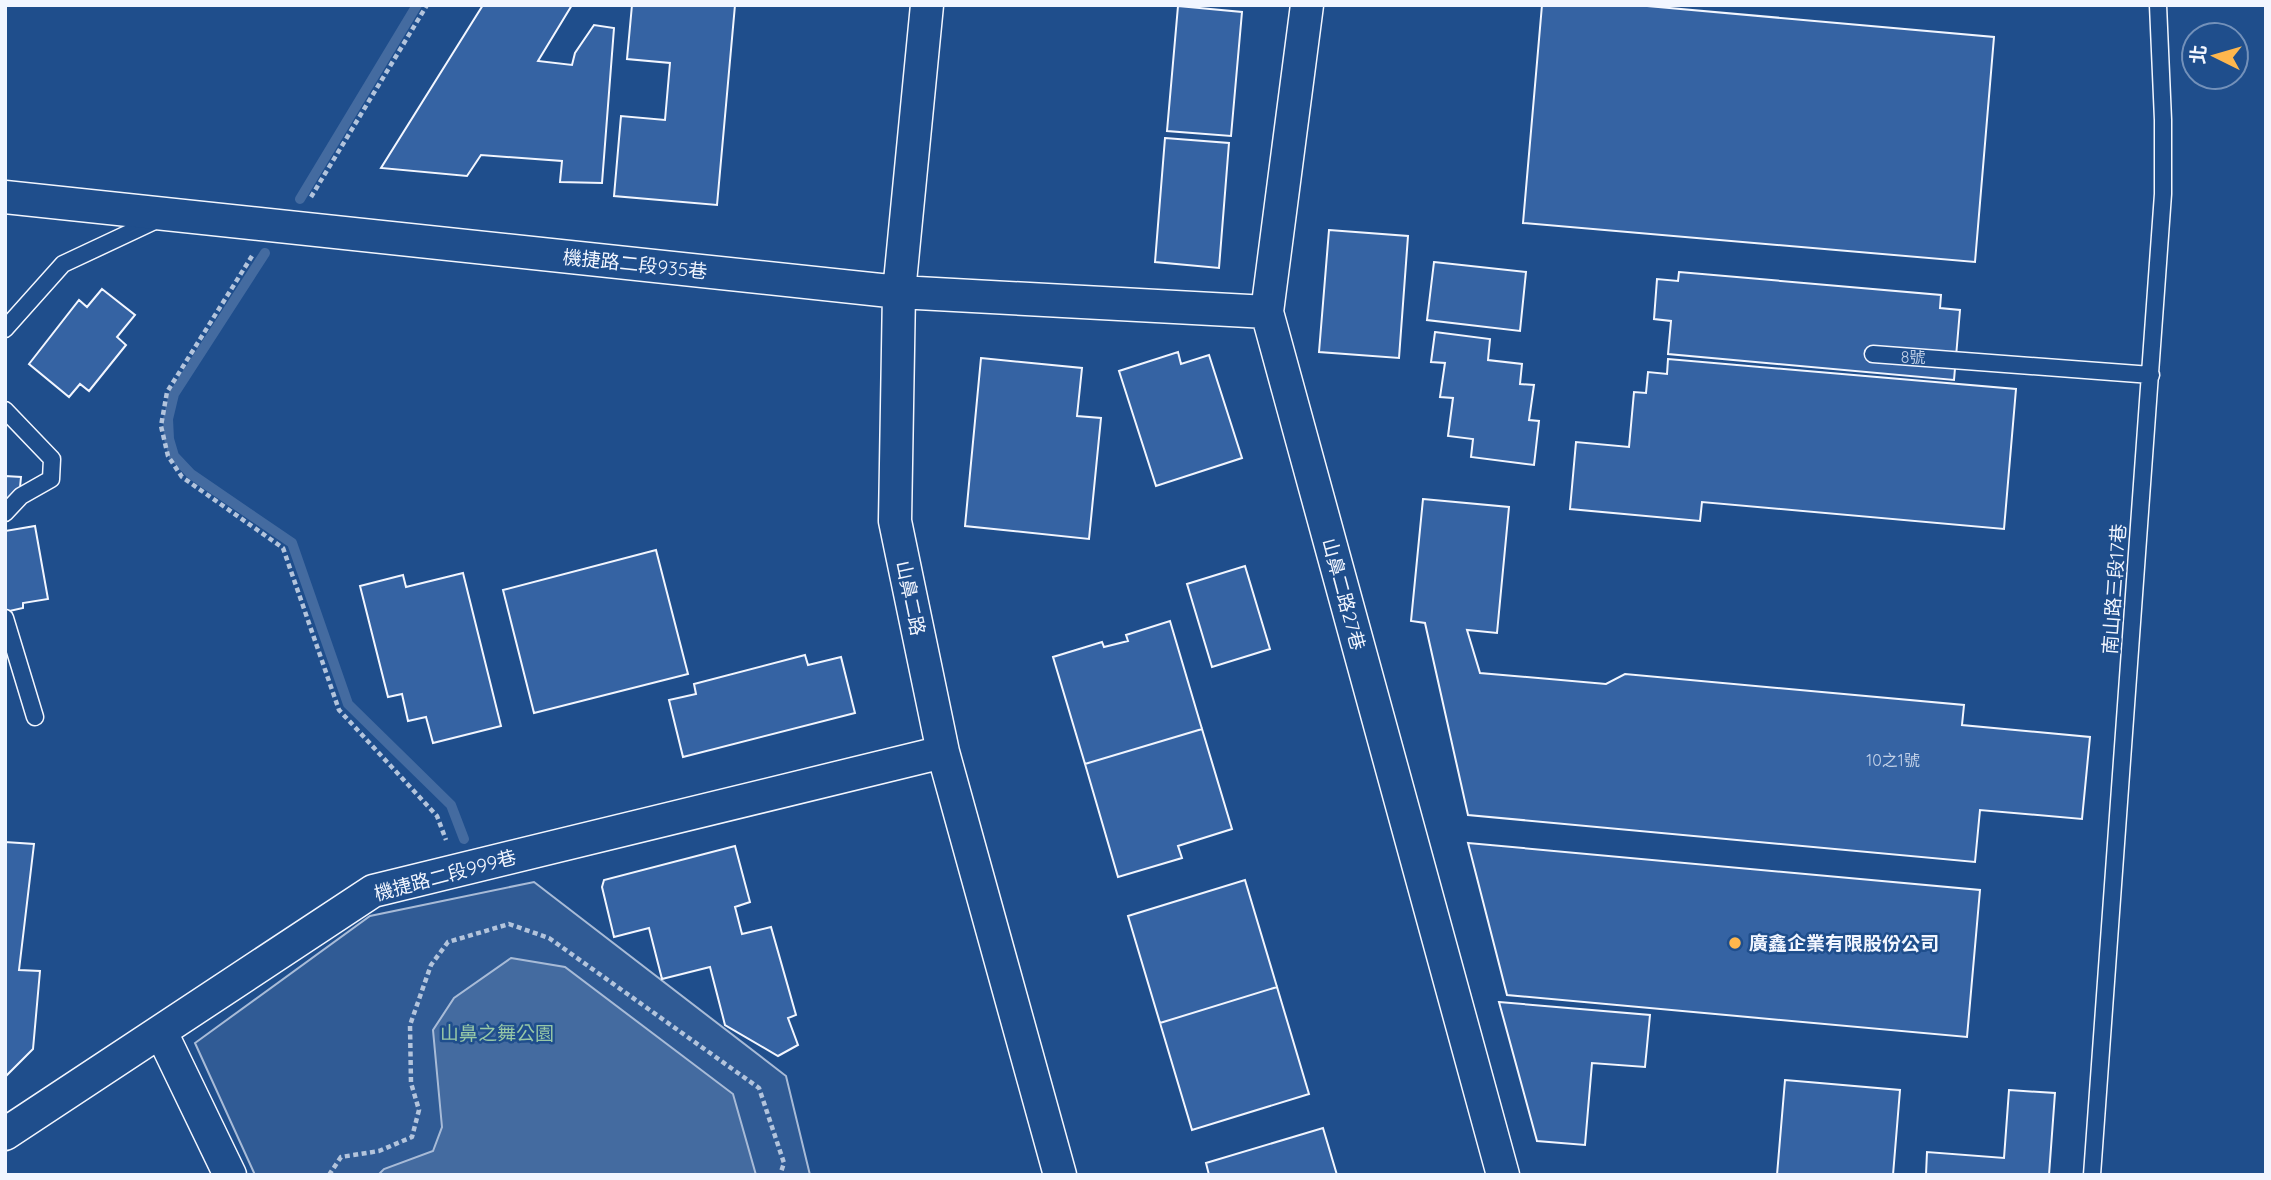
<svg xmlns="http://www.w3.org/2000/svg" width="2271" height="1180" viewBox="0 0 2271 1180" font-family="Quicksand,'Noto Sans TC',sans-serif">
	<rect width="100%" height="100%" fill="#1f4e8c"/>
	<!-- built -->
	<path fill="#305b95" stroke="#a8bbd7" stroke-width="2" d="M534 882 786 1076 810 1175H255L195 1043 370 916Z"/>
	<!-- water -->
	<path fill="#446ba0" stroke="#a8bbd7" stroke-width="2" d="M511 958 565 967 733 1094 756 1175H378L384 1169 433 1151 442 1127 433 1030 454 998Z"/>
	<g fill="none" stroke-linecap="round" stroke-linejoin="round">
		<!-- stream -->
		<path stroke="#446ba0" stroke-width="10" d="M300 199 417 5
			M265 253 174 394 168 419 169 439 174 456 191 474 292 543 348 704 451 805 464 839"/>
	</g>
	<!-- building -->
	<path fill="#3563a3" stroke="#f2f6ff" stroke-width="2" d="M483 5H572L538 61 572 65 575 53 594 25 614 28 602 183 560 182 562 161 481 155 467 176 381 168Z
		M632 5H735L717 205 614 196 621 116 665 120 670 63 627 59Z
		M1542 5H1636L1994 37 1975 262 1523 223Z
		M1178 6 1242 12 1231 136 1167 131Z
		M1165 138 1229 143 1219 268 1155 262Z
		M1329 230 1408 236 1399 358 1319 352Z
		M1434 262 1526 272 1520 331 1427 320Z
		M1679 272 1941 295 1940 308 1960 310 1954 380 1668 354 1671 321 1654 319 1657 279 1678 281Z
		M102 289 135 315 117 337 126 345 89 391 80 384 69 397 29 364 79 300 87 307Z
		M1435 332 1490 339 1488 360 1522 364 1520 384 1534 385 1529 420 1539 421 1534 465 1471 457 1473 439 1448 436 1453 398 1440 397 1445 363 1431 362Z
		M1178 352 1181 364 1209 355 1242 458 1156 486 1119 371Z
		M981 358 1082 368 1077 416 1101 418 1089 539 965 526Z
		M1668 359 2016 389 2004 529 1702 502 1700 521 1570 509 1576 442 1629 447 1634 392 1646 393 1648 372 1667 374Z
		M5 476 21 477 18 508 5 507Z
		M1423 499 1509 507 1497 633 1467 630 1480 673 1606 684 1625 674 1964 705 1962 725 2090 737 2082 819 1980 810 1975 862 1468 815 1425 623 1411 621Z
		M35 526 48 599 23 603V608L5 612V531Z
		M656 550 688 674 534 713 503 590Z
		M1245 566 1270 649 1212 667 1187 584Z
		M463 573 501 726 433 743 426 717 408 721 402 694 388 697 360 586 403 575 406 587Z
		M1170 621 1202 729 1085 764 1053 657 1102 642 1104 647 1128 641 1126 635Z
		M805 655 808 665 841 657 855 713 683 757 669 700 696 694 694 684Z
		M1202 729 1232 829 1178 846 1182 858 1118 877 1085 764Z
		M5 842 34 844 19 970 40 971 33 1049 5 1077Z
		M1468 843 1980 890 1967 1037 1507 995Z
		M735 846 750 902 735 907 742 934 771 927 796 1015 788 1018 798 1045 778 1056 725 1025 710 967 662 979 649 928 614 937 602 887 604 880Z
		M1245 880 1277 987 1160 1023 1128 916Z
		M1277 987 1309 1094 1192 1130 1160 1023Z
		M1499 1002 1650 1015 1645 1067 1592 1063 1585 1145 1537 1141Z
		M1785 1080 1900 1090 1893 1175H1777Z
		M2009 1090 2055 1093 2049 1175H1926L1927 1152 2004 1158Z
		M1323 1128 1337 1175H1209L1206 1163Z"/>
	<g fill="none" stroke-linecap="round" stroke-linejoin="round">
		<!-- lane casing -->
		<g stroke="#f2f6ff" stroke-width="19">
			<path id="lane" d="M5 329 63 264 161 218
				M1873 354 2151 375
				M5 410 52 459 51 479 21 496 5 513
				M5 618 35 717
				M2092 1175 2163 194V120L2158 5"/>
		</g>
		<!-- street casing -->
		<g stroke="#f2f6ff" stroke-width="35">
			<path id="street" d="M927 5 899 292 895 521 943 752 1060 1175
				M1307 5 1267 312 1503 1175
				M5 197 899 292 1267 312
				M161 1032 230 1175
				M5 1134 373 891 943 752"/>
		</g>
		<!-- path -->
		<path stroke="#b3c4dc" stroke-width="4.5" stroke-dasharray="5 3.5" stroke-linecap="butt" d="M311 197 427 5
			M252 256 167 392 161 426 168 456 182 477 283 548 339 710 437 816 446 840
			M329 1175 341 1157 379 1151 412 1137 419 1110 411 1083 410 1025 431 965 448 942 509 924 549 938 759 1088 784 1163 780 1175"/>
		<!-- lane -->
		<use href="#lane" stroke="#1f4e8c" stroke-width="16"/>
		<!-- street -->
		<use href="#street" stroke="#1f4e8c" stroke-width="32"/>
	</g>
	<!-- markers -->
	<circle fill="#ffb74d" stroke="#1f4e8c" stroke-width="2.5" cx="1735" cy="943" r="7"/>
	<g text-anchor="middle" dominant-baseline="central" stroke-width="5" stroke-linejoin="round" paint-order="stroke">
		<!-- number labels -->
		<g font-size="16" fill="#c3d1e8">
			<text x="1913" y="357">8號</text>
			<text x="1893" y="760">10之1號</text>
		</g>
		<!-- street labels -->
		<g font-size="19" fill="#f2f6ff" stroke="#1f4e8c">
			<text transform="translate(635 264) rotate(6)">機捷路二段935巷</text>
			<text transform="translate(2114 589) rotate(-86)">南山路三段17巷</text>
			<text transform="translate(1344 594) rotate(75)">山鼻二路27巷</text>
			<text transform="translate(911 598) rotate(78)">山鼻二路</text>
			<text transform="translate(445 875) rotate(-15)">機捷路二段999巷</text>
		</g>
		<!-- poi labels -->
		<g font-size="19" font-weight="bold" fill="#f2f6ff" stroke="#1f4e8c" text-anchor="start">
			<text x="1749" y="943">廣鑫企業有限股份公司</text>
		</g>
		<!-- park labels -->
		<g font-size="19" fill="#97c8a6" stroke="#1f4e8c">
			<text x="497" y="1033">山鼻之舞公園</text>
		</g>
	</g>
	<!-- border -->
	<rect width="2271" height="1180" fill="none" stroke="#f2f6ff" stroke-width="14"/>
	<!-- north arrow -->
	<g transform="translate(2215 56) rotate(275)"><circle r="33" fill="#1f4e8c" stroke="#7391ba" stroke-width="2"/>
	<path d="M0-5L12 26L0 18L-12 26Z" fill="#ffb74d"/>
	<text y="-10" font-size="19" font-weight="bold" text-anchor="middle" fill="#f2f6ff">北</text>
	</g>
</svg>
